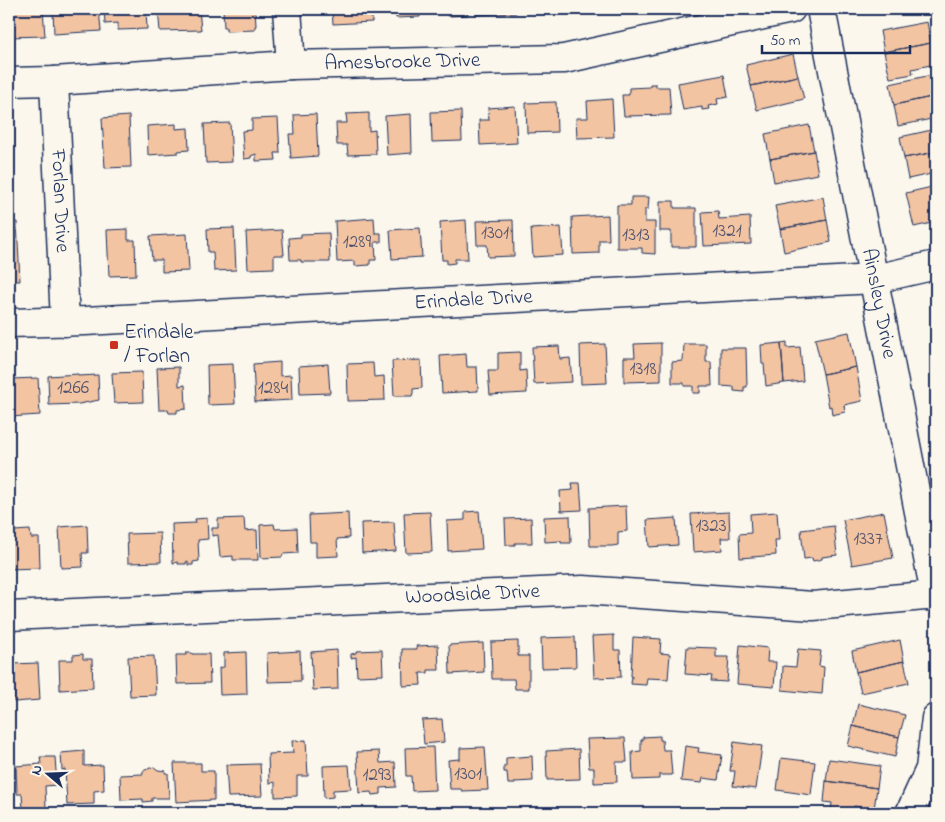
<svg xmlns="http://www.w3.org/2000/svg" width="945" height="822" viewBox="0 0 945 822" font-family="'Indie Flower',sans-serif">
	<rect width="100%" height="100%" fill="#fbf7ec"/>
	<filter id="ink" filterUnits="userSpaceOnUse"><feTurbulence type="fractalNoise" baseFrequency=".02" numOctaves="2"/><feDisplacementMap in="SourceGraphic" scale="10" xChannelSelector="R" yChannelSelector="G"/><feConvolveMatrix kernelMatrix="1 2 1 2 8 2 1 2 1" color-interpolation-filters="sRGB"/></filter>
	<g filter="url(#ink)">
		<!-- building -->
		<path fill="#f3c4a2" stroke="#1b2f5e" d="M9 9H43L45 36 9 37Z
			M53 9H99L101 31 54 34Z
			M104 9H146L147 29 118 30V23L105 24Z
			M158 9H199L201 30 160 31Z
			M223 9H255L256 26H255V30L226 31V27H224Z
			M332 9H372V22L333 24Z
			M396 9H420V17L396 18Z
			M427 9H468V15L448 16V9L428 10Z
			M477 9H516V13L477 15Z
			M927 22 931 43 884 52 880 31Z
			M931 43 935 64 912 69 913 74 890 78 884 52Z
			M793 54 798 76 751 86 746 65Z
			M936 74V96L894 105 890 84Z
			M724 75 728 97 717 99 718 104 708 106 709 109 702 110V107L683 110 678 83Z
			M798 76 804 99 757 110 751 86Z
			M650 84H656V87H669L671 115 624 116 622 95H629V88L650 87Z
			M936 96V118L898 126 894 105Z
			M612 99 614 137 577 138 576 118H588L587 101Z
			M556 102 557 132 527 133 526 103Z
			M515 106 517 143 480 145 479 120H489L488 108Z
			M461 111 462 141 432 142 431 112Z
			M369 113V131L375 130 376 154 348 155 347 145H337L336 123H347L346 114Z
			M316 114 318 156 291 158 289 134H295L294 115Z
			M411 114 412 153 387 155 385 116Z
			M129 116 131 167 105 168 102 118Z
			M278 118 280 153H275L276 160 256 161V154L251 156V158L244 159 242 131 252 130V119Z
			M230 123 232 162 206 163 204 124Z
			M176 124V129L188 128 189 150 178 151V153L148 155 147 126Z
			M809 125 814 151 770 159 765 134Z
			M9 126H14V167H9Z
			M936 129V152L904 158 900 137Z
			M814 151 818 174 774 182 770 159Z
			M936 152V173L908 179 904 158Z
			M936 186V222L914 227 906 193Z
			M631 197H649L648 209H645V222H655V254L642 253V248H617V205H631Z
			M823 197 827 220 780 229 775 206Z
			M660 201H674V208H696V247H671V231H660Z
			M718 211 719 219 750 217 751 244 704 246 702 212Z
			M608 215 609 240H599V253L573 254 572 217Z
			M374 218 375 233H381V242H375L376 260H370V265L355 266V261L337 262 335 221Z
			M466 220 468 259H455V263L447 264V260H442L440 222Z
			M513 220 514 256 488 257 487 245H477L476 221Z
			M827 220 831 242 784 252 780 229Z
			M17 222 20 281H9V223Z
			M561 227 563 255 533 257 531 229Z
			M234 228 236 270 214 271 213 252H208L207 229Z
			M420 228 422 257 392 259 390 230Z
			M128 229V240H135L136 275 109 276 107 230Z
			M282 230 284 255H274V268L248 269 246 232Z
			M329 233 330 262H301V260H290L289 238 301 237V234Z
			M187 234 189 271 162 272V260H152L150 236Z
			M849 332 856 367 823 374 815 339Z
			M787 342V348L800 347 803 381 784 383 781 343Z
			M661 343V381L624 382V357H635L634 344Z
			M781 343 784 383 766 386 764 364H762L761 345Z
			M605 344 607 383 581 384 580 345Z
			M684 344H706V362H711L712 386H700V393H693V386H684V383H672V362L683 361Z
			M559 346 560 359 570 358 572 382 534 384 532 347Z
			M721 348H746L747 387H744V392L734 391V387L721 386Z
			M520 352V371L526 370 527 393 490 395 488 371H498V353Z
			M466 354 467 367H477L478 391 442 393 440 356Z
			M421 360 422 388 413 389V393L412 396H394L392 361Z
			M280 362V376L291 375 292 400 255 402 253 364Z
			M373 363 374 377 384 376 385 400 348 401 347 364Z
			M233 364 235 404 208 405 207 365Z
			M328 364 330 393 300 394 299 366Z
			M179 367V386L185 385 186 409 177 410V413H169L168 410H159L157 368Z
			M856 367 862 401 844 405 845 412 832 415 831 406 829 407 823 374Z
			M142 372 143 402 114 403 112 373Z
			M78 374V376L98 375 99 400 79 404 49 405 48 376Z
			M38 378 40 415 9 417V393H12L11 379Z
			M572 483H580L582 510 561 511 560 491 573 490Z
			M626 506 627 531 618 532V545L612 546H590L589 508Z
			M479 511 482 549 448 551 447 521 465 520V512Z
			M430 512 432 552 406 553 404 513Z
			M729 512 730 538H721L722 550 693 552 691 514Z
			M777 512 779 540H775L776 555 740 558 739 534 751 533 750 514Z
			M884 512 893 558 852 565 843 520Z
			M348 513 349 538 337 539 338 556 316 557V542H310L309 515Z
			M570 516 571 543H561V541L545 542 544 517Z
			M207 518 208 539 198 540 199 561 193 562V565H188V561L186 562V564H178V562L173 563 172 524 196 523 195 519Z
			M244 518 245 531 257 530 258 560H233V556L220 557 218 535 212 536V528H218V519Z
			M531 518 532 543H515V545H506L505 519Z
			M676 518 678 545 649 547 647 520Z
			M394 522 396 551 362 553 361 523Z
			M274 524 275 529 297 528 298 553 283 554 282 557 261 558 260 525Z
			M87 525 88 553H82L83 567 61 568 59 527Z
			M834 526 837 555 822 557V559L813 561 812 558 804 559 801 530Z
			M30 530 31 538H39L40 568 9 569V540L14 539V531Z
			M160 533 161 562 128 563 127 534Z
			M614 635V650H620L621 677 594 678 592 636Z
			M575 637 576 667 542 668 541 638Z
			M633 637 661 639 660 653 670 654 668 679 647 678 646 685 631 684 632 676H631Z
			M900 640 904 661 856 672 852 651Z
			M518 641V656H529V689H515L514 679H492L491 642Z
			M483 643 484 672 450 674 449 645Z
			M438 645 439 670H428V673H420L421 685 403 686 402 649H417L416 646Z
			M740 645 768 648 767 662H776L774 687 737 684Z
			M687 647 716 648V657H729L727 682 711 681 712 676 685 674Z
			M798 649 821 651 819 666 824 667 822 694 782 690 783 666 796 667Z
			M337 650 338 689 313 690 311 652Z
			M382 650 383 675 357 676 356 657 351 658V654L356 653V651Z
			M300 651 301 681 268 682 267 653Z
			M246 652 247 694 220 695 219 668 224 667V653Z
			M186 653H192V654H209L210 683 177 684 176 655H186Z
			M83 654V659H92L93 688 60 690 59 660H73V655Z
			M154 656 156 695 130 696 128 657Z
			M904 661 909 683 861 693 856 672Z
			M38 663 40 700 14 702 12 664Z
			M858 704 905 715 899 737 853 726Z
			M442 719 444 742 424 744 422 720Z
			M853 726 899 737 895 757 848 746Z
			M660 736V740H662L663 750H670L672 775H659V779L633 780 632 752 641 751V740H643V737Z
			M625 738 627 762H616L617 782 594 783V768H589L587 739Z
			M306 740 308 776H297V796L275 797V782L269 783 268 754 293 753 292 741Z
			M734 742 762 746 756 789 733 786 735 771H730Z
			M685 746 699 748 698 752 722 755 718 780 703 778 702 783 681 781Z
			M433 747 435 790 412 791 411 776H406L405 748Z
			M485 747 488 790 462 791 461 789H450L448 760 460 759V748Z
			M579 749 580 779 547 780 546 751Z
			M84 751V766L103 765 104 790 94 791V804L67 805 65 769 62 770 61 753Z
			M379 751 380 763 395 762 396 787 381 788V794L372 795 371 792 359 793 357 752Z
			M532 756 533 781 515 782V784H508L507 772H504V766H506V758Z
			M40 757H55L57 785 45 786 46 808 23 809 22 794H17L16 766 41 764Z
			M781 758 815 762 811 795 777 790Z
			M829 759 880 766 877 788 826 781Z
			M174 763H201V771H214V800L176 802Z
			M260 764 262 796 228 797 226 765Z
			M349 765 351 789 333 790V797L324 798 323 766Z
			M154 767 158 770 166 771 165 773H168L169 798H152V801L143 802V799L121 800 120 775 143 774V771L150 768Z
			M826 781 877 788 874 809 854 806 853 813 831 811 832 803 824 802Z"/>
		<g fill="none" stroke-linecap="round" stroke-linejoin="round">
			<!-- minor casing -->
			<g stroke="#1b2f5e" stroke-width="31">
				<g id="minor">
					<path d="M287 9 291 65"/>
					<path id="s1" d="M821 9 936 599"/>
					<path id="s2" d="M54 81 65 322"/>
					<path id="s3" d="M9 82 54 81 291 65 564 59 791 9"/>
					<path id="s4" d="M9 323 85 321 875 279 936 265"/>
					<path id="s5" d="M9 616 583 590 813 606 936 595"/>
					<path d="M910 813 930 769 936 718"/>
				</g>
			</g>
			<!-- minor -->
			<use href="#minor" stroke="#fbf7ec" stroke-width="28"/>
		</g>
	</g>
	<!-- markers -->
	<rect fill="#c8321e" stroke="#fbf7ec" stroke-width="2" x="109" y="340" width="10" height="10" rx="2.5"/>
	<g text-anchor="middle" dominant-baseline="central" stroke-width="4.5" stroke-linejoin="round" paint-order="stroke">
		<!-- number labels -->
		<g font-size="19" fill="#51546f">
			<text x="727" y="231">1321</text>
			<text x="495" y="233">1301</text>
			<text x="636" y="235">1313</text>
			<text x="357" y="242">1289</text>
			<text x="643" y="369">1318</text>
			<text x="73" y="388">1266</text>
			<text x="273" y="388">1284</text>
			<text x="711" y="526">1323</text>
			<text x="868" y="539">1337</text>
			<text x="468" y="774">1301</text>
			<text x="377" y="775">1293</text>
		</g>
		<!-- street labels -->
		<g font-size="21" fill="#1b2f5e" stroke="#fbf7ec">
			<text stroke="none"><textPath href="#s3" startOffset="394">Amesbrooke Drive</textPath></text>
			<text stroke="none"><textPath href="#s2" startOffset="120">Forlan Drive</textPath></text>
			<text stroke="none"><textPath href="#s4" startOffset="465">Erindale Drive</textPath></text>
			<text stroke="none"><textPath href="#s1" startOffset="300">Ainsley Drive</textPath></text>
			<text stroke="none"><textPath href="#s5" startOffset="464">Woodside Drive</textPath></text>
		</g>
		<!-- poi labels -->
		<g font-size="21" fill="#1b2f5e" stroke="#fbf7ec" text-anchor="start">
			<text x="124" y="333">Erindale<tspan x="124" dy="24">/ Forlan</tspan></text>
		</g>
	</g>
	<!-- margin -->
	<rect width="945" height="822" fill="none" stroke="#fbf7ec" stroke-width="30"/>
	<rect x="15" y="15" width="915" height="792" fill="none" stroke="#1b2f5e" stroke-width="2" filter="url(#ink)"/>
	<!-- north arrow -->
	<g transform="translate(48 774) rotate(289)" stroke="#fbf7ec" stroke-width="4" paint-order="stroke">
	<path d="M0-4L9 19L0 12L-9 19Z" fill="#1b2f5e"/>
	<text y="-8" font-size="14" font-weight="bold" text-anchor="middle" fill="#1b2f5e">N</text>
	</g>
	<!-- scale -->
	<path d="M762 45v8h148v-8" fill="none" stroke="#1b2f5e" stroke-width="2.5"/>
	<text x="770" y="45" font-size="15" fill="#1b2f5e" stroke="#fbf7ec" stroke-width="4" paint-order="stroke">50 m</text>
</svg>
